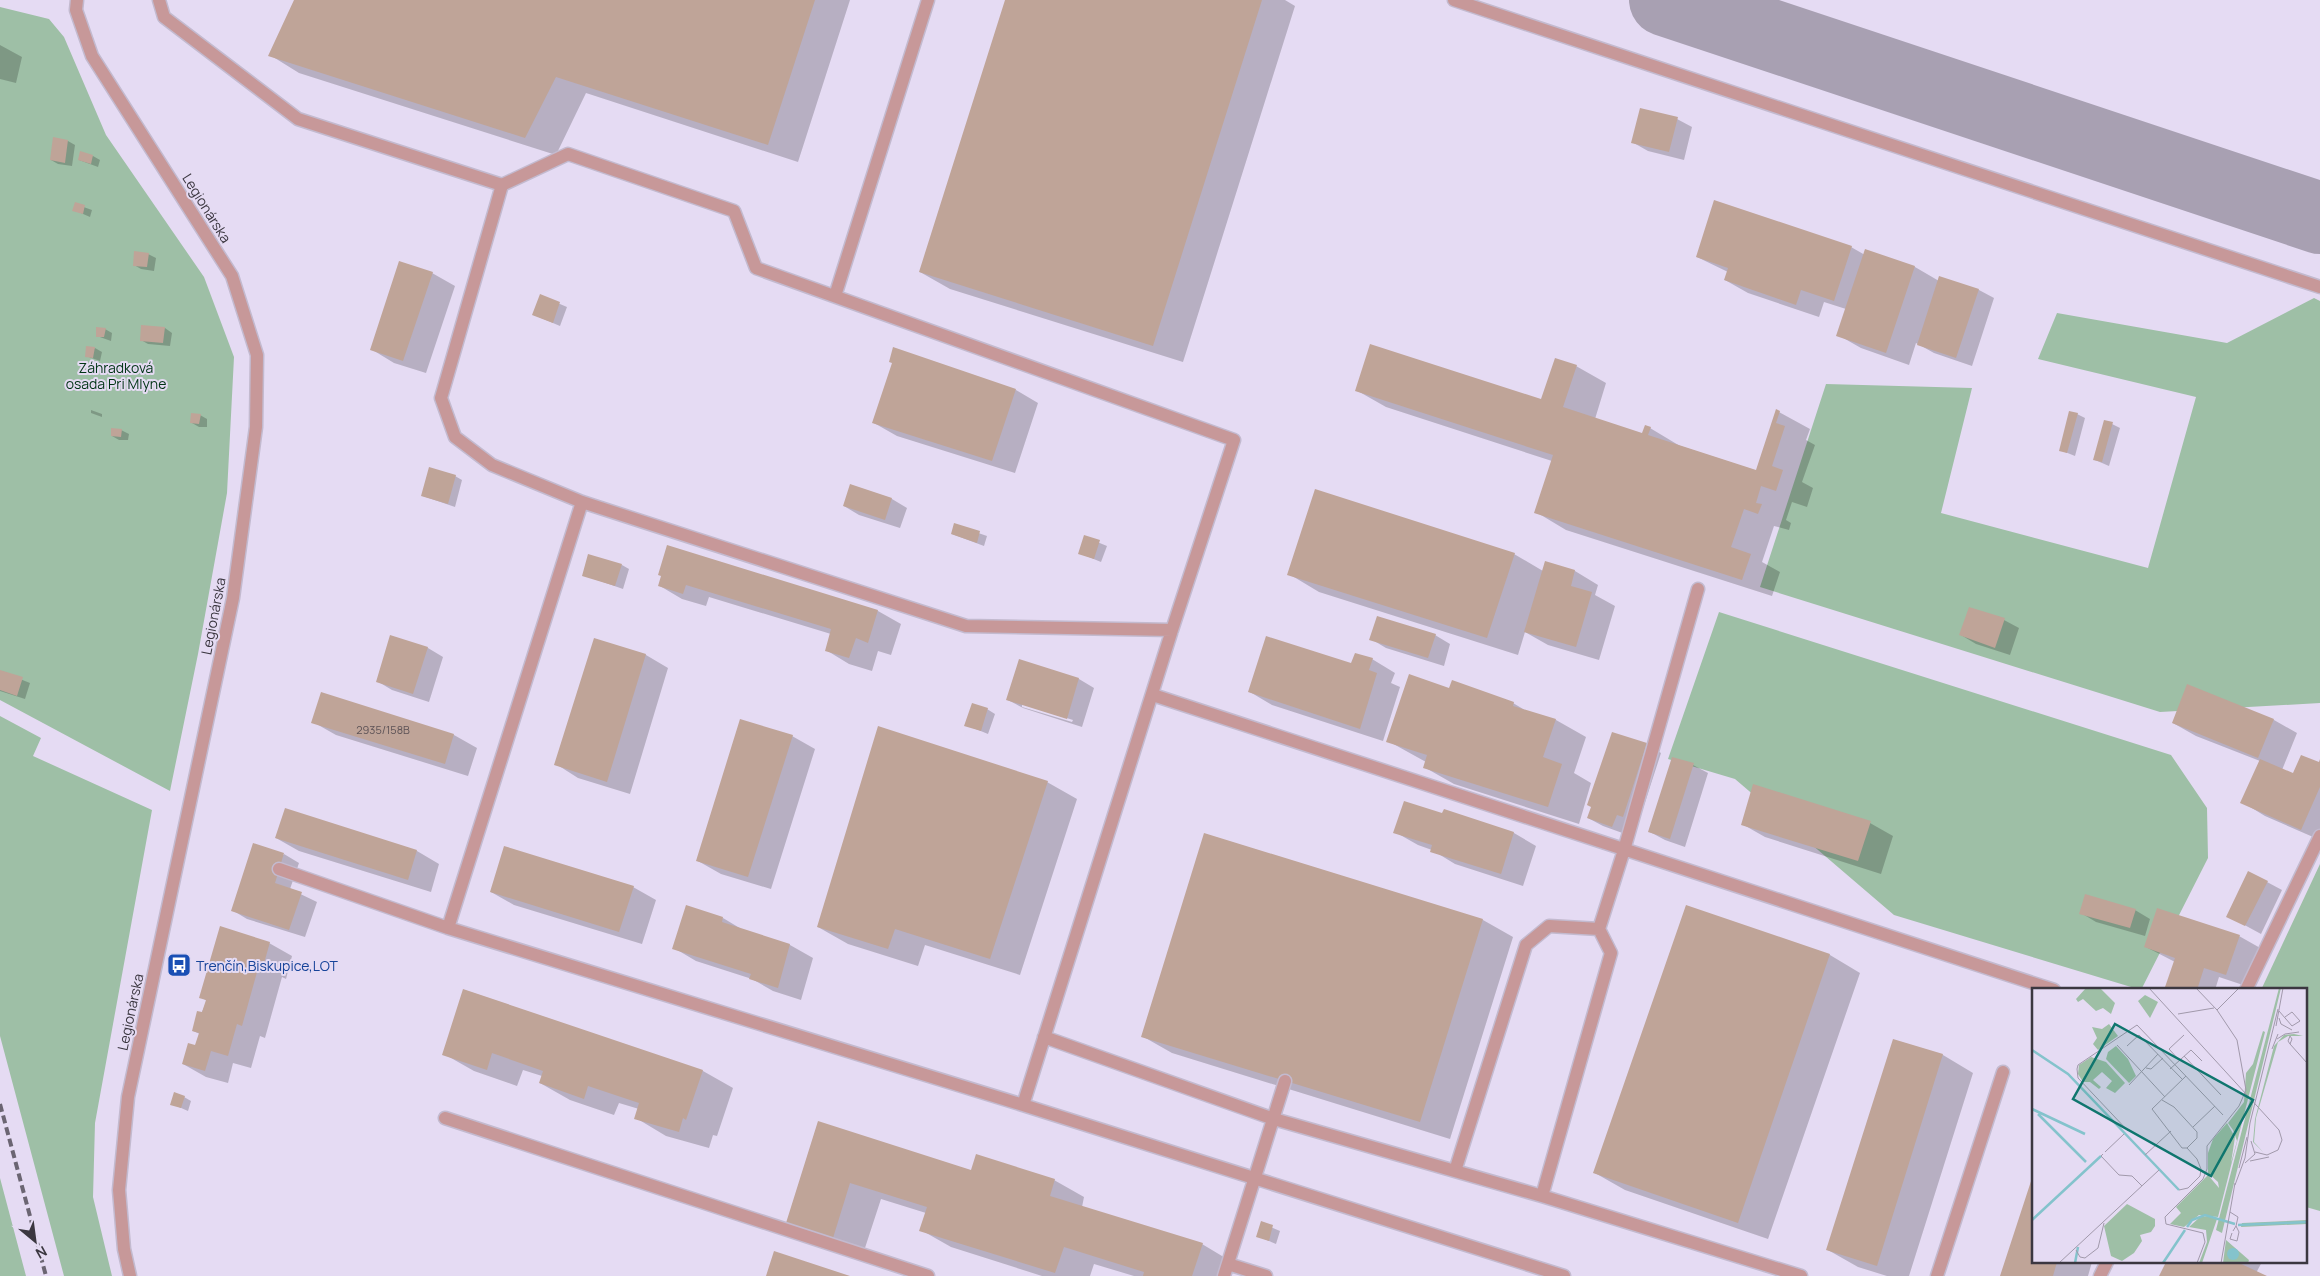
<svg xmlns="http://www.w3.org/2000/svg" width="2320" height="1276" viewBox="0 0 2320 1276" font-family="Manrope,sans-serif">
	<rect width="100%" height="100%" fill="#e5dbf3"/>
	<!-- green -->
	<path fill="#9ebfa6" d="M0 7 49 19 64 37 106 135 204 277 234 357 227 493 198 654 170 791 0 700Z
		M2314 298 2320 301V703L2160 712 1760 587 1826 384 1972 388 1941 513 2148 568 2196 397 2038 359 2057 313 2227 343Z
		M1719 612 2171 755 2207 808 2208 858 2141 990 1894 915 1735 779 1668 759Z
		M0 716 41 738 33 756 152 810 95 1123 93 1197 112 1276H64L0 1036Z
		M2320 864V1211L2306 1207V990H2261Z
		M0 1178 26 1276H0Z"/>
	<!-- shadow -->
	<path fill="#0003" fill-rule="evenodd" d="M296 0H850L798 162 586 93 556 155 299 73 270 55Z
		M1006 0H1285L1295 6 1183 362 950 289 920 272Z
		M0 45 22 57 16 83 0 79Z
		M1677 119 1692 127 1684 160 1648 151 1632 142Z
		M54 139 68 141 75 145 72 166 58 164 51 160Z
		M93 156 100 160 98 167 79 160Z
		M75 204 92 210 90 217 74 210Z
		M1851 247 1865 255 1866 251 1915 267 1939 281 1979 290 1994 298 1972 366 1934 353 1916 343 1909 365 1861 348 1838 335 1846 309 1824 302 1819 317 1748 293 1725 280 1728 272 1697 257Z
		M148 254 156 258 154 271 141 269 134 265Z
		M432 273 455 286 426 373 394 363 371 349Z
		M541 296 567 307 560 326 534 315Z
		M165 328 172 333 170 346 148 344 141 340Z
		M105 329 112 333 111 341 97 336Z
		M95 348 102 352 100 361 86 356Z
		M1576 366 1606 383 1595 419 1643 434 1650 428 1680 446 1757 471 1777 411 1810 429 1806 440 1815 445 1802 482 1813 488 1807 507 1792 502 1786 520 1791 523 1789 530 1774 526 1762 562 1780 572 1772 596 1566 530 1536 512 1552 461 1386 407 1356 390 1542 401Z
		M1016 390 1038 403 1015 473 897 436 874 423Z
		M91 410 102 414V417L91 413Z
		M2077 414 2085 418 2075 456 2060 450Z
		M200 415 207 419V427H199L192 423Z
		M2112 424 2120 428 2109 466 2095 460Z
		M121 430 129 434 128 440H119L112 436Z
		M455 476 462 480 455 507 423 496Z
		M851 486 892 499 907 508 900 528 859 515 844 506Z
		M955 525 987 536 984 546 952 534Z
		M1085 537 1107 546 1101 562 1079 553Z
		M668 547 878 611 901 624 891 655 878 651 872 671 849 664 826 650 831 634 709 597 706 606 682 599 660 586Z
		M1514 554 1543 571 1545 563 1575 571 1598 585 1595 595 1615 606 1599 660 1548 645 1525 632 1518 655 1319 592 1289 574Z
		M622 565 629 569 623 589 583 575Z
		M2004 620 2019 628 2010 655 1976 644 1961 635Z
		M1435 635 1450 644 1444 666 1386 648 1371 639Z
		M391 636 428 648 443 657 429 702 392 690 377 681Z
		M595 639 646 655 668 668 630 794 578 778 556 764Z
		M1372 659 1395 673 1391 683 1400 687 1383 741 1272 705 1250 692Z
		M1019 661 1079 679 1094 688 1082 727 1023 708 1008 700ZM1022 704 1073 720 1072 722 1022 707Z
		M0 671 30 683 25 699 0 691Z
		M2188 686 2274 720 2297 733 2282 770 2294 775 2320 762V840L2265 816 2242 802 2260 761 2196 736 2173 723Z
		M1450 690 1513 703 1528 712 1556 720 1586 737 1574 773 1591 783 1579 824 1454 784 1424 767 1426 762 1388 741Z
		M321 694 454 735 477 748 468 776 336 735 313 722Z
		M987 709 995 714 988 734 966 725Z
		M792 736 815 749 771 889 721 874 698 861Z
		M1646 744 1661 753 1638 824 1632 823 1628 835 1603 826 1588 818Z
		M1693 765 1708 773 1685 847 1665 840 1650 832Z
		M1047 782 1077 799 1020 975 925 945 918 966 848 944 818 927Z
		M1444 811 1514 833 1536 846 1523 886 1455 864 1432 850 1418 845 1395 832 1443 815Z
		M1870 823 1893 836 1881 874 1765 837 1742 824Z
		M1205 834 1483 920 1513 937 1450 1139 1172 1053 1142 1036Z
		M276 838 417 851 439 864 431 892 299 851Z
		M284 854 299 863 290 889 317 902 305 937 247 919 232 910Z
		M2267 882 2282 890 2261 934 2228 916Z
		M633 887 656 900 642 944 514 905 491 892Z
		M1686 907 1830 955 1860 973 1768 1239 1625 1190 1595 1173Z
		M2135 910 2150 919 2145 936 2096 922 2081 913Z
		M723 918 743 930 790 945 813 958 801 1000 773 991 752 979 696 961 674 948Z
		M2239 936 2262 949 2249 987 2219 977 2215 990H2166L2175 962 2146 947Z
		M269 943 292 956 286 979 282 977 265 1038 260 1036 251 1068 233 1063 228 1083 206 1077 183 1064 196 1046 200 1034 193 1031 207 1001 201 997Z
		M464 990 703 1071 733 1088 717 1136 713 1135 709 1148 666 1136 636 1118 639 1109 619 1103 614 1115 570 1100 540 1083 542 1076 523 1070 517 1086 474 1071 444 1054Z
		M1894 1040 1943 1055 1973 1073 1909 1276H1887L1858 1267 1828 1250Z
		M184 1097 191 1101 188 1111 172 1104Z
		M818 1123 972 1171 1054 1180 1084 1197 1082 1207 1202 1244 1232 1262 1228 1276H1134L1094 1264 1090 1276H1042L951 1247 921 1230 926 1213 881 1199 863 1254 817 1239 787 1222Z
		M1261 1223 1280 1231 1276 1244 1257 1236Z
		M2034 1262H2092L2088 1276H2002Z
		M2167 1262H2262L2256 1273 2263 1276H2160Z"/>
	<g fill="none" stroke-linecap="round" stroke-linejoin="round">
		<!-- taxiway -->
		<path stroke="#a8a0b2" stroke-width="72" d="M1665 0 2320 218"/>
	</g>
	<!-- building -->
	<path fill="#bfa498" d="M294 0H815L768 145 556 77 525 138 268 56Z
		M1005 0H1262L1153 346 919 272Z
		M1640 108 1678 117 1669 152 1631 143Z
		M53 137 68 140 65 163 50 160Z
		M80 151 93 155 91 164 78 160Z
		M1714 200 1852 246 1834 301 1801 290 1796 305 1724 280 1728 268 1696 257Z
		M75 202 85 205 83 214 72 211Z
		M1865 249 1915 266 1886 353 1836 336Z
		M134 251 149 253 147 267 133 266Z
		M399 261 433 272 403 361 370 350Z
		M1939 276 1979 289 1956 358 1917 345Z
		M540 294 560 302 553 323 532 315Z
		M141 325 165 327 163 343 140 341Z
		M96 327 106 328 104 337H96Z
		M1370 344 1541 399 1555 358 1577 365 1563 407 1642 433 1645 425 1651 427 1648 435 1756 470 1776 409 1780 411 1776 423 1785 426 1772 466 1783 470 1776 491 1761 486 1756 503 1762 504 1758 514 1744 509 1731 547 1751 554 1742 580 1534 513 1553 455 1355 391Z
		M86 346 95 347 93 358 85 357Z
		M893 347 1016 389 992 461 872 423 892 363 889 362Z
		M2069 411 2078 413 2067 453 2059 451Z
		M191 413 201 414 199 424 190 423Z
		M2104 420 2113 422 2102 462 2093 460Z
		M111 428 122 429 121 437 111 436Z
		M429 467 456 475 448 504 421 496Z
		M850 484 892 498 885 520 843 506Z
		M1315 489 1515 553 1487 638 1287 575Z
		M954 523 980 531 977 543 951 534Z
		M1084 535 1100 540 1094 559 1078 554Z
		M667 545 878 610 868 643 856 638 849 658 825 651 831 629 686 585 683 594 658 586 661 576 658 575Z
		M588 554 622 564 615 586 582 576Z
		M1545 561 1575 570 1571 586 1592 592 1576 647 1524 632Z
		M1969 607 2005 618 1995 648 1959 635Z
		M1377 616 1436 634 1428 658 1369 640Z
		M390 635 428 647 413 694 376 682Z
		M1266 636 1351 663 1355 653 1373 658 1369 670 1377 673 1360 729 1248 692Z
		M594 638 646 654 607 782 554 765Z
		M1019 659 1079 678 1067 719 1006 700Z
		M0 670 23 677 17 696 0 690Z
		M1409 674 1449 688 1452 680 1514 702 1513 706 1556 719 1543 757 1562 764 1548 807 1423 768 1427 755 1386 742Z
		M2187 684 2274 719 2258 758 2172 723Z
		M321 692 454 734 445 764 311 723Z
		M972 703 988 708 981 731 964 726Z
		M740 719 793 735 748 877 696 861Z
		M878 726 1048 781 990 959 895 929 888 949 817 927Z
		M1612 732 1647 743 1623 817 1617 815 1612 827 1587 818 1591 807 1587 805Z
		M2301 755 2319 762 2320 759V787L2301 830 2240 803 2260 759 2293 773Z
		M1672 757 1694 763 1670 839 1648 832Z
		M1753 784 1871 821 1858 861 1741 825Z
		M1404 801 1442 813 1444 809 1514 832 1501 874 1430 852 1432 845 1393 833Z
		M285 808 417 850 408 880 275 838Z
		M1204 833 1483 919 1420 1122 1141 1037Z
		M253 843 284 853 275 883 302 892 289 930 231 911Z
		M504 846 634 886 619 932 490 892Z
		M2248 871 2268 881 2245 926 2226 917Z
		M2085 894 2136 909 2130 928 2079 914Z
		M686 905 723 917 722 922 790 944 778 988 749 979 751 974 672 949Z
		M1686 905 1830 954 1738 1223 1593 1173Z
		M2157 908 2240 935 2226 975 2204 968 2197 990H2164L2175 958 2144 947Z
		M220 926 270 942 263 967 259 965 242 1026 237 1024 228 1056 211 1051 205 1071 182 1064 188 1043 195 1045 199 1033 192 1031 197 1011 202 1012 206 1000 199 998Z
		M463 989 703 1070 686 1120 683 1118 679 1132 634 1119 639 1103 588 1086 584 1099 539 1083 543 1071 492 1053 487 1070 442 1055Z
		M1893 1039 1943 1054 1877 1266 1826 1250Z
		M174 1092 185 1096 181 1108 170 1105Z
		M818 1121 971 1170 976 1154 1055 1179 1050 1196 1203 1243 1192 1276H1143L1144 1272 1064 1247 1055 1273 919 1231 927 1207 850 1183 833 1238 786 1223Z
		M2034 1172V1262H2057L2053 1276H2000Z
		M1261 1221 1273 1225 1269 1241 1256 1237Z
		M774 1251 850 1276H766Z
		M2166 1262H2237L2267 1276H2159Z"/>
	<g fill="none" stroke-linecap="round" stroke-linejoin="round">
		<!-- minor casing -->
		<g stroke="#c3bacf" stroke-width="15">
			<path id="minor" d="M77 0 76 10 92 56 232 276 257 355 256 427 233 598 128 1097 119 1190 124 1249 130 1276
				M159 0 164 17 298 119 502 185 568 154 734 211 756 268 1234 440 1172 630 1023 1105
				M1454 0 2320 287
				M502 185 441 398 455 437 492 465 582 502 966 626 1172 630
				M835 296 928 0
				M1153 695 2054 990
				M279 869 448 928 1023 1105 1564 1276
				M448 928 582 502
				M2246 990 2320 836
				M1044 1037 1274 1119 1542 1196 1801 1276
				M445 1118 928 1276
				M1455 1171 1526 945 1549 926 1599 929
				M1542 1196 1611 953 1599 929 1624 850 1698 589
				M1228 1264 1266 1276
				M1224 1276 1285 1081
				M1937 1276 2003 1072
				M2100 1276 2107 1262"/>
		</g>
		<!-- minor -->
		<use href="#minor" stroke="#c79899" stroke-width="12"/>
		<!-- rail -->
		<path stroke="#6b6572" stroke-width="4" stroke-dasharray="8 4" stroke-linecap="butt" d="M0 1104 46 1276"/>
	</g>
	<!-- icons -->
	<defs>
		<g id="bus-square" transform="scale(1.25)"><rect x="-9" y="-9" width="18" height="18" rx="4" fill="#1a4fb4" stroke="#e5dbf3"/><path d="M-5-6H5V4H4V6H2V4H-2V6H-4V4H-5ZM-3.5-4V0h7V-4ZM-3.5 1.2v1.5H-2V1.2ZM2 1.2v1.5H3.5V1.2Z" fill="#fff"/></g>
	</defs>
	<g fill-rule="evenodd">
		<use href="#bus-square" x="179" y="965"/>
	</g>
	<g text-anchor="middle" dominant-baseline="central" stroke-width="4" stroke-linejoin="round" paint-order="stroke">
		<!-- number labels -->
		<g font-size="11" fill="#5c5256">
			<text x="383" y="729">2935/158B</text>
		</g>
		<!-- street labels -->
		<g font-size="14" fill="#3b3740" stroke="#e5dbf3">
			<text transform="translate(207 208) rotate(58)">Legionárska</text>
			<text transform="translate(213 616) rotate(-79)">Legionárska</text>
			<text transform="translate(130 1012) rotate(-78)">Legionárska</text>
		</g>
		<!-- park labels -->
		<g font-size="14" fill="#003415" stroke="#e5dbf3">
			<text x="116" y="367">Záhradková<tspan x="116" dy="16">osada Pri Mlyne</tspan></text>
		</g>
		<!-- transit labels -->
		<g font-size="14" fill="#164399" stroke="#e5dbf3" text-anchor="start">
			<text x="196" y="965">Trenčín,Biskupice,LOT</text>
		</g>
	</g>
	<!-- overview -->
	<g transform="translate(2032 988)">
		<rect width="275" height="275" fill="#e5dbf3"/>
		<path d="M54 0H68L83 15 79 26 71 20 64 23 51 11 46 14 44 11ZM247 0H249L190 245 184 242ZM113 7 126 14 118 30 106 13ZM77 36 86 48 66 62 61 56 65 50 60 39 70 41ZM231 43 233 44 186 229 167 227 152 239 138 236 149 225 144 219 176 187 187 200 186 194 176 185V165L181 151 195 135 203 149 199 175 205 153 201 142 196 135 212 114 214 85 221 76ZM262 46 271 48H256L246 54 224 130 222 154 231 164 221 154 223 131 242 58 252 47ZM84 58 96 71 104 88 97 95 74 71 76 64ZM59 69 74 74 93 95 83 105 74 100 80 93 70 84 61 92 69 99 67 101 58 94H51L46 86 47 77ZM95 216 123 231V238L119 244 108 247 110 253 102 265 90 273 79 268 72 238ZM176 228 185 231 170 275H167L175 254 174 242 157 239 168 229ZM275 232V236L209 239 210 235ZM194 252 217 272 216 275H191Z" fill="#9ebfa6"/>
		<path d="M195 266a6 6 0 1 1 12 0a6 6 0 1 1-12 0Z" fill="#84c3cc"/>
		<path fill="none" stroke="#84c3cc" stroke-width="2.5" d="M0 62 36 86 147 202M0 121 53 146M6 126 54 174M0 232 69 168M206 237 275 234M155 239 160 232 173 227 203 236M43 275 46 259M131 275 153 242"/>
		<path fill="none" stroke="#a199ab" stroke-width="1" d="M117 0 247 142 250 152 246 162 235 167 223 164M164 0 185 22 205 52 214 102 207 118 175 158V181L171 191 133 229 134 236 171 245 173 254 165 275M185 22 207 0M247 23 260 38 268 33 260 24 253 29M146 26 182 20M247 30 249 36 260 42M244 38 251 0M245 51 253 46 267 44M258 56 260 51 258 48 256 53 258 56 275 75M85 57 133 109M95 58 107 47 151 92M240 61 246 46M152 68 189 107M147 72 137 61 152 47M114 80 119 81 131 70M138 81 159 62 170 73M97 97 126 66M130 112 142 119 165 144V150L155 160M161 139 183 118M96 143 46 90 45 81 46 77 105 37 191 127M73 164 92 146M71 166 69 168 87 187 100 188 110 198M113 167 139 143M218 173 237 169M213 175 223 166 219 153M207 180 215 149M203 197 213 170 218 135 246 21M147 202 156 200 168 188 169 181 165 171 155 160H150L120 121 154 88M198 224 206 229 204 238M200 245 198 251 205 253 207 244 204 238 201 243M44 262 48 269 53 270 66 260 72 235M27 275 127 182M189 275 203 195"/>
		<path fill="#0f766e" fill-opacity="0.15" stroke="#0f766e" stroke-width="2.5" d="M83 36 221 112 179 188 41 111Z"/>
		<rect width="275" height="275" fill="none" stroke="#3b3740" stroke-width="2.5"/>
	</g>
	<!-- north arrow -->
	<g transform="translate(35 1241) rotate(151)" stroke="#e5dbf3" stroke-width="4" paint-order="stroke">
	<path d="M0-4L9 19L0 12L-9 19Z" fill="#3b3740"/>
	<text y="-8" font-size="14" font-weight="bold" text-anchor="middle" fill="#3b3740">N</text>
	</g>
</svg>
